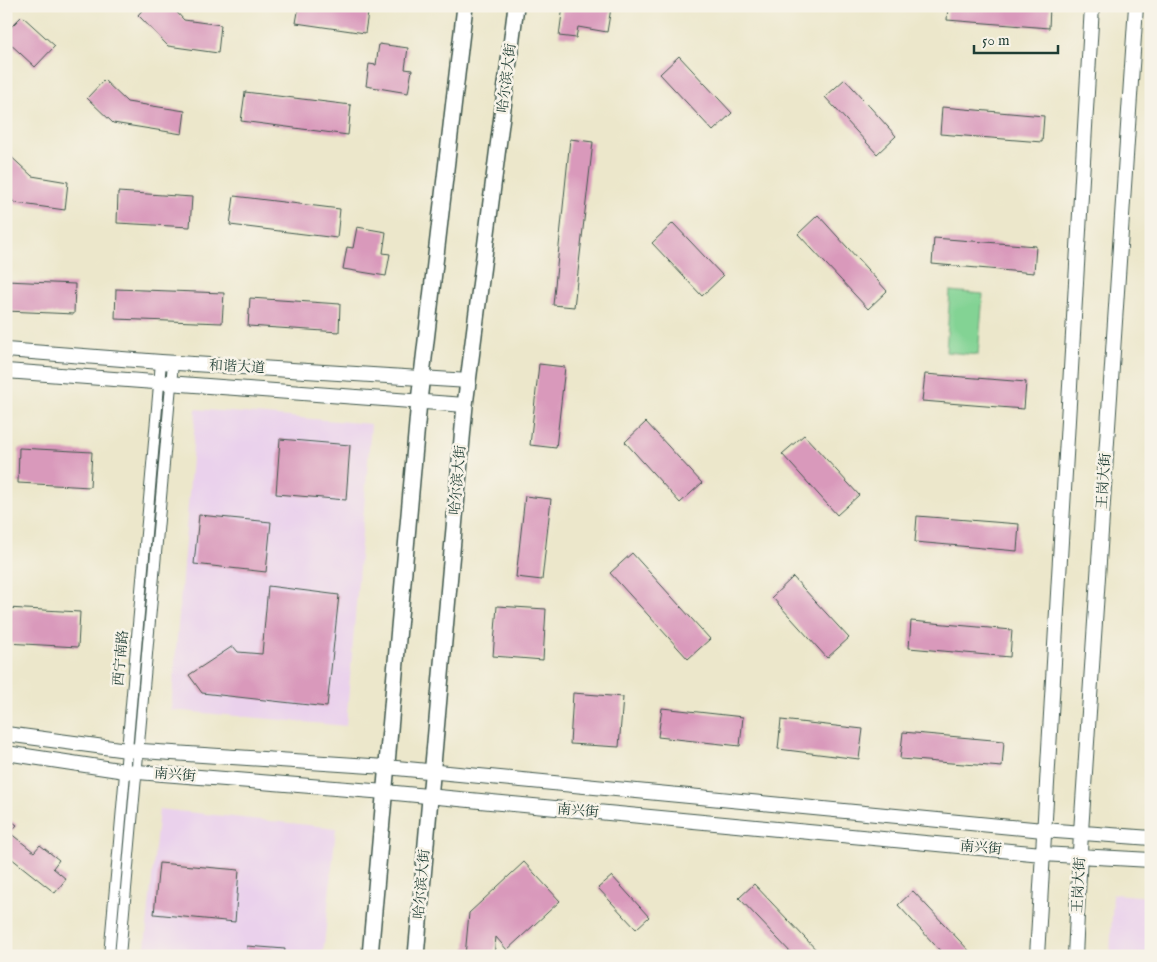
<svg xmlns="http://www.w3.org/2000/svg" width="1157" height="962" viewBox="0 0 1157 962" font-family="'IM FELL English','Noto Serif SC',serif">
	<rect width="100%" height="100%" fill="#f7f3e8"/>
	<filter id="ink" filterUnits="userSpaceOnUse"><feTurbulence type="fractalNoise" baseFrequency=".02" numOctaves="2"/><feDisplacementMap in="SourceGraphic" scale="10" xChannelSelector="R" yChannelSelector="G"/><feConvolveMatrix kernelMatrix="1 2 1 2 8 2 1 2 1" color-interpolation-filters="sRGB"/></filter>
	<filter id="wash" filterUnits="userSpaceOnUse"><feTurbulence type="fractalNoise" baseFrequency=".0096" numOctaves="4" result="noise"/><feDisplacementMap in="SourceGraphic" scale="20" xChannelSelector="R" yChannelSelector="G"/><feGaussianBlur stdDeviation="1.12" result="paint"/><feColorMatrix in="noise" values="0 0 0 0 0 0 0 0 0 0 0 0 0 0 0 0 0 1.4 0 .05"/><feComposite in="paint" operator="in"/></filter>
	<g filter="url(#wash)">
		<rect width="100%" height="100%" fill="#ece7cb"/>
		<!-- built -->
		<path fill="#ead1ec" d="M196 409 371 424 346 726 171 710Z
			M159 809 336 828 323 956H144Z
			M1113 894 1151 897V956H1110Z"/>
		<!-- grass -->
		<path fill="#83d394" stroke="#518864" d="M950 291 983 294 978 355 946 352Z"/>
		<g id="blocks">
			<!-- building -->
			<path fill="#d999bb" d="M146 6H171L184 20 221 25 218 53 168 46 138 15Z
				M299 6H369L365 33 296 23Z
				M563 6 611 8 607 32 578 27 576 38 559 36Z
				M948 6H1050L1049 28 947 20Z
				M22 16 55 46 35 67 6 40V32Z
				M379 44 408 48 405 69 412 70 408 93 366 86 369 64 376 65Z
				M679 56 732 113 713 131 660 74Z
				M845 79 896 136 877 154 825 97Z
				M104 80 127 102 185 111 182 134 113 123 87 98Z
				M245 92 351 105 348 135 241 121Z
				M942 107 1044 116 1042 142 940 134Z
				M570 139 593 142 574 307 553 305Z
				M6 152 32 176 68 182 65 210 15 203 6 194Z
				M118 192 192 197 190 227 117 223Z
				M234 196 340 209 337 238 230 225Z
				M818 215 887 291 868 309 798 234Z
				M673 223 723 276 702 296 652 243Z
				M357 227 386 232 383 253 390 254 386 276 343 269 347 247 353 248Z
				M934 238 1036 246 1034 273 932 264Z
				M6 281 75 284 74 314 6 311Z
				M116 289 224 293 222 323 115 319Z
				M250 298 340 304 339 332 248 326Z
				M539 364 565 367 556 448 530 445Z
				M925 374 1026 382 1024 409 922 401Z
				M646 422 702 483 680 503 625 442Z
				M804 435 859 495 837 515 782 454Z
				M280 439 350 445 346 500 276 494Z
				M19 448 92 452 90 487 18 483Z
				M525 496 551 499 542 580 516 577Z
				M199 515 271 522 266 572 194 564Z
				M917 516 1019 524 1017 551 915 542Z
				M632 553 710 639 688 659 610 573Z
				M793 577 849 638 827 658 772 597Z
				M268 586 339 595 327 707 202 693 189 675 233 646 238 652 262 654Z
				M497 606 546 609 543 660 493 656Z
				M7 608 80 612 78 647 6 643Z
				M911 621 1012 630 1010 657 909 648Z
				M573 693 623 697 619 747 570 744Z
				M662 708 743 717 740 746 658 737Z
				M781 720 863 729 859 759 778 749Z
				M903 732 1004 741 1002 767 900 759Z
				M6 817 17 825 10 833 34 852 40 845 59 860 53 868 66 879 55 893 6 854Z
				M524 862 560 901 507 950 496 937 494 956H465L469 913Z
				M159 863 239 870 235 922 154 914Z
				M612 876 649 917 636 929 598 888Z
				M754 884 822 956H794L739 898Z
				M913 891 974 956H945L898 905Z
				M247 946 285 949 284 956H246Z"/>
		</g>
	</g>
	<g filter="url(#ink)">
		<use href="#blocks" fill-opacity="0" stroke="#3e564b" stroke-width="1"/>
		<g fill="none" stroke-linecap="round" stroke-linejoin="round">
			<!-- street casing -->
			<g stroke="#3e564b" stroke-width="12">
				<path id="street" d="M109 956 161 362
					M120 956 173 363"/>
			</g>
			<!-- secondary casing -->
			<g stroke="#3e564b" stroke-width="16">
				<path id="secondary" d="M6 350 161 362 469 381
					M6 371 465 405
					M6 734 127 750 386 767 1043 830 1151 838
					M6 753 125 771 385 792 1042 854 1151 860
					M1037 956 1092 6
					M1075 956 1081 832 1136 6"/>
			</g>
			<!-- primary casing -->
			<g stroke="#3e564b" stroke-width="18">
				<path id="primary" d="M370 956 419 401 465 6
					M416 956 465 405 516 6"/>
			</g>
			<!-- street -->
			<use href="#street" stroke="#fff" stroke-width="10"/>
			<!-- secondary -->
			<use href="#secondary" stroke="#fff" stroke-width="14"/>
			<!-- primary -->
			<use href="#primary" stroke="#fff" stroke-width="15"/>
		</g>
	</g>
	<g text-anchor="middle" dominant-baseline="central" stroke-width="5" stroke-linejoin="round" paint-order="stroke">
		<!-- street labels -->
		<g font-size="14" fill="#1f3d34" stroke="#f7f3e8">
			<text transform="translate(507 78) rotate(-83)">哈尔滨大街</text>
			<text transform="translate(237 367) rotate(3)">和谐大道</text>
			<text transform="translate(458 480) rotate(-85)">哈尔滨大街</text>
			<text transform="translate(1104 481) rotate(-86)">王岗大街</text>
			<text transform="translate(121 658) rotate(-85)">西宁南路</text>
			<text transform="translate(175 775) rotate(5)">南兴街</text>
			<text transform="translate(578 811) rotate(5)">南兴街</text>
			<text transform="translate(981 848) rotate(5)">南兴街</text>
			<text transform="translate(422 884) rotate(-85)">哈尔滨大街</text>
			<text transform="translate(1079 885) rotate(-87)">王岗大街</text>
		</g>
	</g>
	<!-- margin -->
	<rect width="1157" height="962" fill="none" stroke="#f7f3e8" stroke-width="25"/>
	<!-- scale -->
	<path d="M974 45v8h84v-8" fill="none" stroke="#1f3d34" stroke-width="2.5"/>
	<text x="982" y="45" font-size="15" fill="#1f3d34" stroke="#f7f3e8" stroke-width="4" paint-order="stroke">50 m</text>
</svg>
